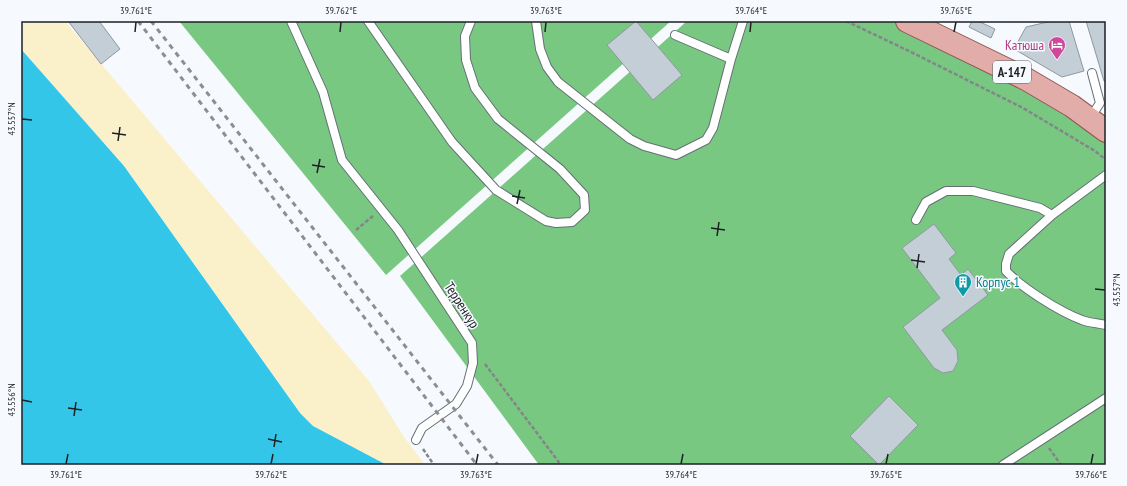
<svg xmlns="http://www.w3.org/2000/svg" width="1127" height="486" viewBox="0 0 1127 486" font-family="'PT Sans Narrow',sans-serif">
	<rect width="100%" height="100%" fill="#f6fafe"/>
	<!-- forest -->
	<path fill="#79c882" d="M179 21H671L386 275Z
		M687 21H905L1106 129V465H539L400 276Z"/>
	<!-- sand -->
	<path fill="#faf0ca" d="M21 21H65L369 381 404 437 425 465H385L383 463 313 426 300 413 124 166 21 49Z"/>
	<!-- water -->
	<path fill="#34c6e9" d="M21 49 124 166 300 413 313 426 383 463 385 465H21Z"/>
	<!-- building -->
	<path fill="#c4ced6" stroke="#8f98a0" d="M68 21H99L120 49 101 64Z
		M636 21 682 75 653 100 607 45Z
		M972 21H978L995 29 991 38 969 27Z
		M1052 21H1069L1084 71 1062 77 1014 49 1026 27Z
		M1086 21H1106V81H1104Z
		M934 224 956 253 949 259 961 275 968 269 988 295 942 330 957 350 958 361 953 371 943 373 934 368 903 327 940 298 902 248Z
		M889 396 918 425 879 465 850 436Z"/>
	<g fill="none" stroke-linecap="round" stroke-linejoin="round">
		<!-- service casing -->
		<g stroke="#666f76" stroke-width="10">
			<path id="service" d="M291 21 323 92 342 160 398 230 472 343 473 363 467 386 456 404 422 428 416 440
				M368 21 452 142 496 190 546 221 556 223 572 222 585 210 584 195 560 169 498 119 475 88 466 60 465 36 471 21
				M536 21 540 49 547 67 558 82 630 139 644 146 676 155 706 140 713 128 731 59 743 21
				M675 35 731 59
				M1090 118 1100 103 1092 73
				M1052 215 1009 254 1006 264V271C1022 288 1060 312 1082 320 1089 323 1098 323 1106 325
				M916 220 926 202 946 191H973L1040 208 1052 215 1106 175
				M1003 465 1106 398"/>
		</g>
		<!-- primary casing -->
		<g stroke="#915755" stroke-width="24">
			<path id="primary" d="M907 21 1026 79 1072 106 1106 131"/>
		</g>
		<!-- path -->
		<path stroke="#828689" stroke-width="2.5" stroke-dasharray="4 2" stroke-linecap="butt" d="M846 21 911 52 1023 108 1095 151 1106 160
			M356 230 373 216
			M485 364 561 465
			M1049 448 1061 465
			M423 449 434 465"/>
		<!-- service -->
		<use href="#service" stroke="#fff" stroke-width="8"/>
		<!-- primary -->
		<use href="#primary" stroke="#e2aca9" stroke-width="22"/>
		<!-- rail -->
		<path stroke="#8b8f92" stroke-width="3" stroke-dasharray="5 5" stroke-linecap="butt" d="M138 21 477 465
			M151 21 498 465"/>
	</g>
	<!-- ticks -->
	<path fill="none" stroke="#1d2124" stroke-width="1.5" d="M135 32 136 22M340 32 341 22M545 32 546 22M750 32 751 22M954 32 956 22M22 119 32 120M112 133 126 135M118 141 120 127M312 165 325 167M317 173 320 159M512 196 525 198M517 204 520 190M711 228 725 230M717 236 719 222M911 260 925 262M917 268 919 254M1095 289 1105 290M22 400 32 402M68 408 82 410M74 416 76 402M268 439 282 442M274 447 276 434M66 464 68 454M271 464 273 454M476 464 478 454M681 464 683 454M886 464 888 454M1091 464 1093 454"/>
	<!-- icons -->
	<defs>
		<g id="hotel-pin" transform="scale(0.9)"><path d="M0 17L-7.5 6A9.5 9.5 0 1 1 7.5 6Z" fill="#d1479c" stroke="#f6fafe"/><path d="M-6-4.5h1.5V1H6V5H4.5V3h-9V5H-6ZM-4 0a1.8 1.8 0 1 1 3.6 0ZM.5 0V-2.5h3Q6-2.5 6 0Z" fill="#fff"/></g>
		<g id="building-pin" transform="scale(0.9)"><path d="M0 17L-7.5 6A9.5 9.5 0 1 1 7.5 6Z" fill="#0f9aa8" stroke="#f6fafe"/><path d="M-4-6H4V6H1V3H-1V6H-4ZM-2.5-4.3h1.7v1.8h-1.7ZM.8-4.3h1.7v1.8H.8ZM-2.5-1h1.7V.8h-1.7ZM.8-1h1.7V.8H.8Z" fill="#fff"/></g>
	</defs>
	<g fill-rule="evenodd">
		<use href="#hotel-pin" x="1057" y="45"/>
		<use href="#building-pin" x="963" y="282"/>
	</g>
	<g text-anchor="middle" dominant-baseline="central" stroke-width="3" stroke-linejoin="round" paint-order="stroke">
		<!-- shield labels -->
		<rect fill="#f6fafe" stroke="#5e6265" stroke-width="1" x="993" y="61" width="38" height="22" rx="3"/>
		<g font-size="13" font-weight="bold" fill="#1d2124">
			<text x="1012" y="72">А-147</text>
		</g>
		<!-- hotel labels -->
		<g font-size="14" fill="#b23c85" stroke="#f6fafe" text-anchor="end">
			<text x="1044" y="45">Катюша</text>
		</g>
		<!-- culture labels -->
		<g font-size="14" fill="#0d838f" stroke="#f6fafe" text-anchor="start">
			<text x="976" y="282">Корпус 1</text>
		</g>
		<!-- street labels -->
		<g font-size="14" fill="#1d2124" stroke="#f6fafe">
			<text transform="translate(462 305) rotate(57)">Терренкур</text>
		</g>
	</g>
	<!-- border -->
	<rect width="1127" height="486" fill="none" stroke="#f6fafe" stroke-width="44"/>
	<rect x="22" y="22" width="1083" height="442" fill="none" stroke="#1d2124" stroke-width="1.5"/>
	<g font-size="10" text-anchor="middle" fill="#1d2124">
		<text x="136" y="14">39.761°E</text>
		<text x="341" y="14">39.762°E</text>
		<text x="546" y="14">39.763°E</text>
		<text x="751" y="14">39.764°E</text>
		<text x="956" y="14">39.765°E</text>
		<text transform="translate(11 119) rotate(-90)" y="4">43.557°N</text>
		<text transform="translate(1116 290) rotate(-90)" y="4">43.557°N</text>
		<text transform="translate(11 400) rotate(-90)" y="4">43.556°N</text>
		<text x="66" y="478">39.761°E</text>
		<text x="271" y="478">39.762°E</text>
		<text x="476" y="478">39.763°E</text>
		<text x="681" y="478">39.764°E</text>
		<text x="886" y="478">39.765°E</text>
		<text x="1091" y="478">39.766°E</text>
	</g>
</svg>
